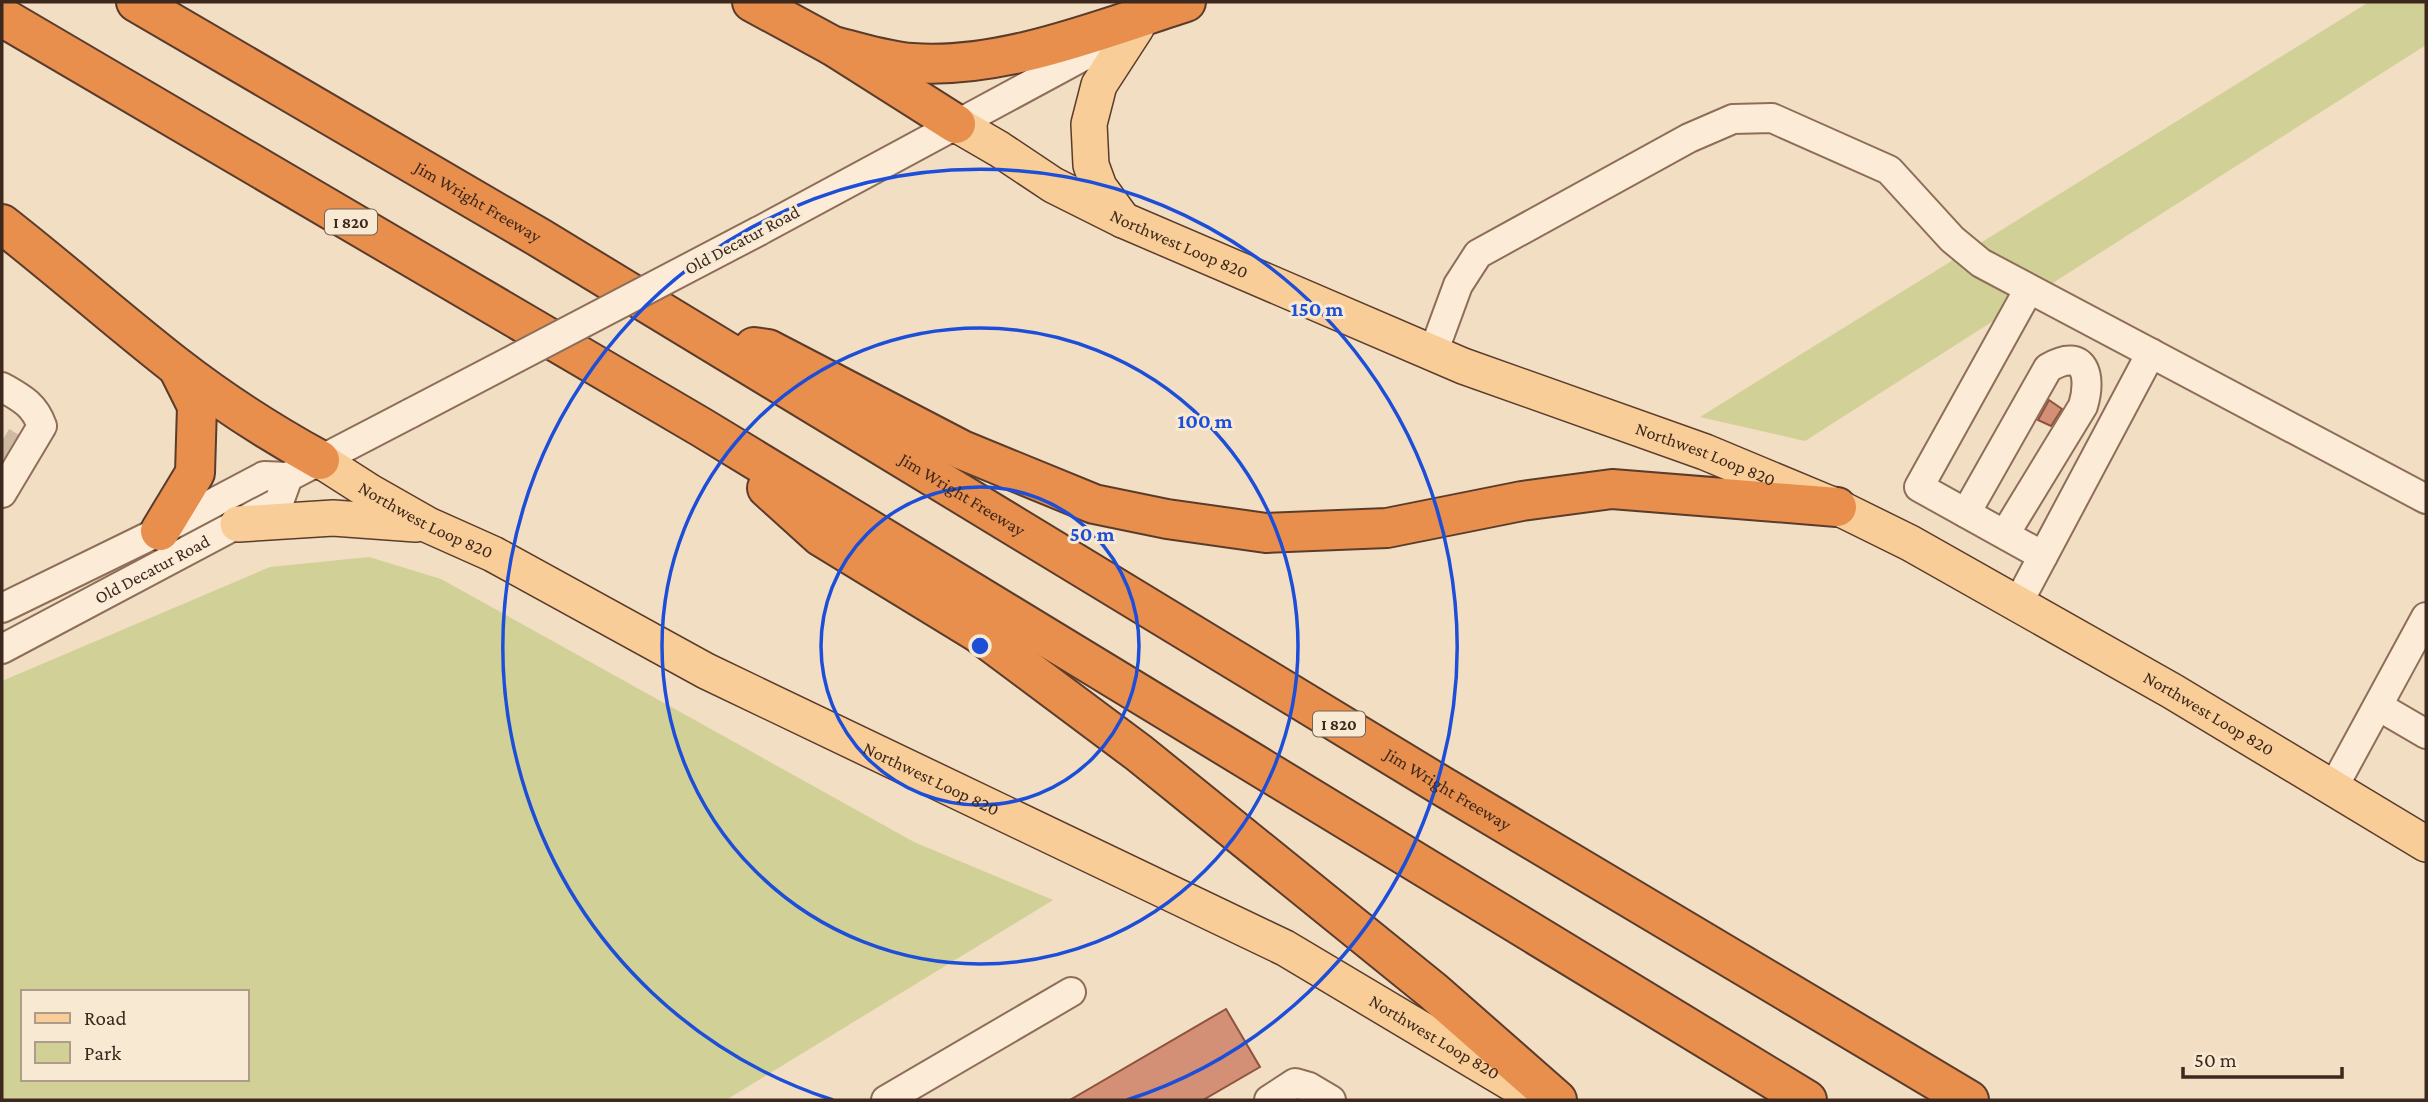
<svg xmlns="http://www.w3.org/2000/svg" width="2428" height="1102" viewBox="0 0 2428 1102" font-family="'Crimson Pro',serif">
	<rect width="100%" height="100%" fill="#f2dec3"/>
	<!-- green -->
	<path fill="#d1d096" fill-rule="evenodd" d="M2369 2H2426V45L1805 441 1700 417Z
		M369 557 441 579 914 842 1053 900 726 1100H2V681L270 567ZM23 992H247V1079H23Z"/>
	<!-- building -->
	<path fill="#d39076" stroke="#8f523c" stroke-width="2" d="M2049 400 2062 409 2051 426 2038 420Z
		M1226 1009 1260 1067 1203 1100H1070Z"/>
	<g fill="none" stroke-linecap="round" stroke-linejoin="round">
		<!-- minor-tunnel -->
		<path stroke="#cebaa2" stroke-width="28" stroke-dasharray="28 14" stroke-linecap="butt" d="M2 441 12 447"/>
		<!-- minor casing -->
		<g stroke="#8e6e58" stroke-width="32">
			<g id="minor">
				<path d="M759 231 1117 38"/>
				<path d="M2029 289 1919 487 2043 556"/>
				<path d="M1433 353 1458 285 1478 254 1689 138 1733 119 1772 118 1889 170 1952 239 1981 263 2426 499"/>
				<path d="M2 387C21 398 34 404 42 426L2 493"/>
				<path d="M1966 513 2048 368C2085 346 2092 376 2083 406L2005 534"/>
				<path d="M2018 603 2151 353"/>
				<path d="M2 608 160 531 264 476 288 477 411 413"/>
				<path id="s1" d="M2 649 279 502 288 477"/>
				<path d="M2378 706 2426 734"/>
				<path d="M2333 788 2426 617"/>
				<path d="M886 1100 1071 992"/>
				<path d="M1269 1100 1295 1083 1309 1087 1331 1100"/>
			</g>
		</g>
		<!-- major casing -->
		<g stroke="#5b3c2c" stroke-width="38">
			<g id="major">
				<path id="s2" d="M956 124 999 149 1053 185 1123 220 1463 366 1705 452 1837 507 1910 543 2172 691 2426 844"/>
				<path d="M1123 220 1099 187 1091 165 1089 124 1099 85 1136 28"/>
				<path id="s3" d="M320 460 370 492 428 525 493 554 706 671 1285 948 1540 1100"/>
				<path d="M238 524 333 518 416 524"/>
			</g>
		</g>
		<!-- highway casing -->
		<g stroke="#5b3c2c" stroke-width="42">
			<g id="highway">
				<path id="s4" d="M136 2 540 238 1442 786 1969 1100"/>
				<path d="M752 2 833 46 956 124"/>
				<path d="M2 17 701 427 1807 1100"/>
				<path d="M833 46C859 52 885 61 912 63 1001 70 1102 29 1186 2"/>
				<path d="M2 224C61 270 117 320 176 366 221 401 271 433 320 460"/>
				<path d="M754 347 768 349 962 450 1094 504 1167 519 1266 533 1387 528 1522 501 1612 489 1837 507"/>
				<path d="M767 488 820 536 977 632 1139 753 1433 991 1557 1100"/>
				<path d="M160 531 195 473 197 406 178 368"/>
			</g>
		</g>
		<!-- minor -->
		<use href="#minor" stroke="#fcecd7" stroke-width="28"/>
		<!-- major -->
		<use href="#major" stroke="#f8cd98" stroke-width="35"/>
		<!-- highway -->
		<use href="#highway" stroke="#e88f4d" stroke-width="38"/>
		<!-- minor-bridge casing -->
		<g stroke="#8e6e58" stroke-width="32" stroke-linecap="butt">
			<path id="minor-bridge" d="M411 413 759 231"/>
		</g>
		<!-- minor-bridge -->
		<use href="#minor-bridge" stroke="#fcecd7" stroke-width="28"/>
	</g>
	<!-- distance rings -->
	<g fill="none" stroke="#1d4ed8" stroke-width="3.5">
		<circle cx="980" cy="646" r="159"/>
		<circle cx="980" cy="646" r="318"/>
		<path d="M833 1100A477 477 0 1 1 1127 1100"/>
	</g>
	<g text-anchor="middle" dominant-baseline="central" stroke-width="6" stroke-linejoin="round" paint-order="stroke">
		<!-- shield labels -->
		<g fill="#f8e9d3" stroke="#756254" stroke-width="2">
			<rect x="325" y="209.5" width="52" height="25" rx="5"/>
			<rect x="1313" y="711.5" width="52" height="25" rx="5"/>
		</g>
		<g font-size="16" font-weight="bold" fill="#3d281d">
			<text x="351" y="222">I 820</text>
			<text x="1339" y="724">I 820</text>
		</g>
		<!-- street labels -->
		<g font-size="18" fill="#3d281d" stroke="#f8e9d3">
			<text stroke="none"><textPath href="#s4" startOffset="396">Jim Wright Freeway</textPath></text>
			<text transform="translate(742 240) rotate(-28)">Old Decatur Road</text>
			<text stroke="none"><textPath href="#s2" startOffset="254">Northwest Loop 820</textPath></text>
			<text stroke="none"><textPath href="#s2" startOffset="821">Northwest Loop 820</textPath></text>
			<text stroke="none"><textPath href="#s4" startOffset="962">Jim Wright Freeway</textPath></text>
			<text stroke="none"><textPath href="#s3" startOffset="122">Northwest Loop 820</textPath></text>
			<text stroke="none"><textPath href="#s1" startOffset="170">Old Decatur Road</textPath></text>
			<text stroke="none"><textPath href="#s2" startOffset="1388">Northwest Loop 820</textPath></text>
			<text stroke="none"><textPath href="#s3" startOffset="690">Northwest Loop 820</textPath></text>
			<text stroke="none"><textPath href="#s4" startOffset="1530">Jim Wright Freeway</textPath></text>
			<text stroke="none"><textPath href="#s3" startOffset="1256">Northwest Loop 820</textPath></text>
		</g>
	</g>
	<circle cx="980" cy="646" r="10" fill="#1d4ed8" stroke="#f8e9d3" stroke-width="3.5"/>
	<g font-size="21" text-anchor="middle" font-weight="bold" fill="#1d4ed8" stroke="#f8e9d3" stroke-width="6" stroke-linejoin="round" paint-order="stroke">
		<text x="1317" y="316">150 m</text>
		<text x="1205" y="428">100 m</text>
		<text x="1092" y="541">50 m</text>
	</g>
	<!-- border -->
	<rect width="2428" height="1102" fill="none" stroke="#3d281d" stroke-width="7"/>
	<!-- legend -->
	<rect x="21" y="990" width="228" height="91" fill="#f8e9d3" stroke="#ad9c8a" stroke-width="2"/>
	<rect x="35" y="1013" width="35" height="10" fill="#f8cd98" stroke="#ad9c8a" stroke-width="2"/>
	<text x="84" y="1025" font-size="21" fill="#3d281d">Road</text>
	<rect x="35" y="1042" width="35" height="21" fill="#d1d096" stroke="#ad9c8a" stroke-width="2"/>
	<text x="84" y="1060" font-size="21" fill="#3d281d">Park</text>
	<!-- scale -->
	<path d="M2183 1067v10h159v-10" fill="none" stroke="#3d281d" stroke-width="3.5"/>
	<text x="2194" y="1067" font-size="21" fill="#3d281d" stroke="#f8e9d3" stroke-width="5" paint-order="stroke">50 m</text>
</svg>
